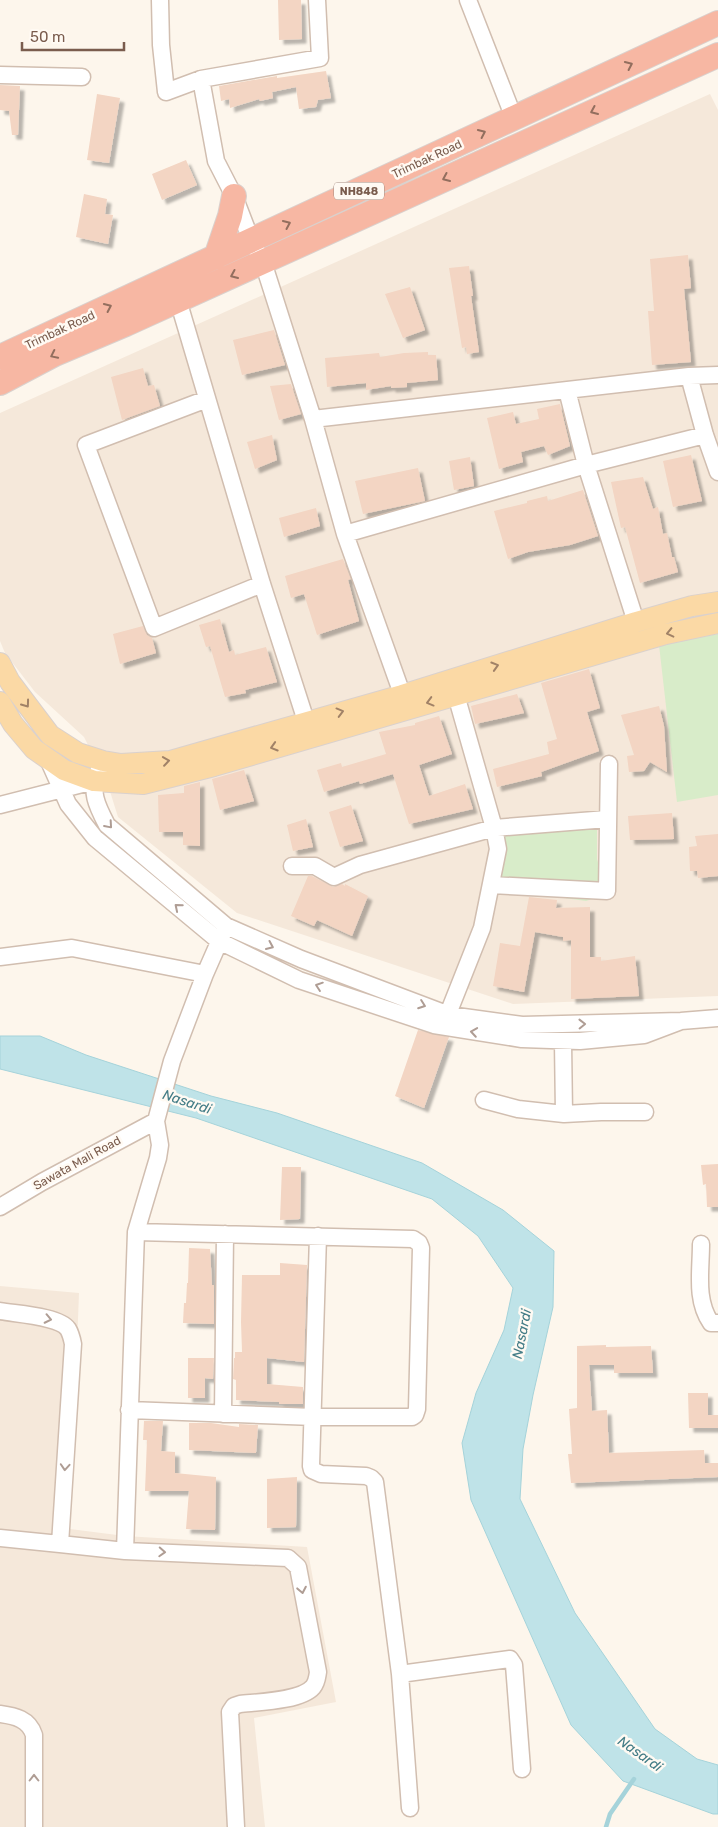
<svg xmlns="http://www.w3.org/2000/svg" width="718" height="1827" viewBox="0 0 718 1827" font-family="Rubik,sans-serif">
	<defs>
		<filter id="shadow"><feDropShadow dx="4.5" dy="4.5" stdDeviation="1" flood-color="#0004"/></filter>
	</defs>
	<rect width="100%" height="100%" fill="#fdf6ec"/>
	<!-- residential -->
	<path fill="#f5e8da" d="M710 94 718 110V996L513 1004 237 913 118 817 108 785 84 737 35 692 5 653 0 641V413Z
		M0 1286 79 1293 70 1529 125 1536 307 1547 336 1702 254 1718 265 1827H0Z"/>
	<!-- green -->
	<path fill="#d8ecc9" d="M718 634V795L677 802 659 645Z
		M597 824V859L607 894 586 901 513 891 497 876 506 829Z"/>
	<!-- water -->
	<path fill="#bfe3e8" stroke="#a5d3da" d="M0 1036H40L86 1055 211 1096 277 1113 422 1163 503 1210 554 1251 553 1307 533 1395 523 1449 520 1499 575 1613 655 1729 697 1759 718 1765V1814H713L623 1781 571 1725 471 1500 462 1443 476 1393 504 1330 513 1288 478 1236 432 1199 196 1118 0 1069Z"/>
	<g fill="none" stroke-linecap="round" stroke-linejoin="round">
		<!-- stream -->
		<path stroke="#a5d3da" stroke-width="4.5" d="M606 1827 610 1814 634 1779"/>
	</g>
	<!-- building -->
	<path fill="#f3d5c3" filter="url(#shadow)" d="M278 0H301L302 39 279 40Z
		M326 71 331 98 318 100 316 107 299 109 296 87 272 92 273 98 260 101 259 99 230 108 229 99 221 101 219 86 277 76V78Z
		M0 85 20 86 18 135H12L9 111 0 110Z
		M97 94 120 98 109 163 87 160Z
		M186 160 197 185 162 200 152 174Z
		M84 194 107 199 105 214 113 215 108 244 76 237Z
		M688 255 691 288 684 289 691 362 652 365 648 311H654L650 259Z
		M469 266 473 296H471L479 352 467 354 466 347 462 348 449 268Z
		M410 287 425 330 403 338 385 294Z
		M274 330 285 365 242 375 233 340Z
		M428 352V355H436L438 380 407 383V387L391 388V386L366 390V383L327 387 325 358 379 353 380 357 404 353Z
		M143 368 148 386 154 385 160 406 122 420 111 377Z
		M291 384 301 414 279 420 270 386Z
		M560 404 570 446 548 455 544 446 521 452 523 462 499 469 487 418 513 412 516 424 539 419 537 409Z
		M272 435 277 460 255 469 247 442Z
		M691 455 702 501 673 507 663 461Z
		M470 457 474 486 454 490 449 461Z
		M418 468 425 501 363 514 355 481Z
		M643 477 653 509 658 507 663 534 667 533 672 557H674L678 572 640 583 625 527 621 528 611 482Z
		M583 490 598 536 570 545 528 552 508 559 494 511 527 503V501L547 496 548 501Z
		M316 508 320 526 284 537 279 518Z
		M343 559 351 579 348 580 359 621 317 635 304 594 291 598 285 576Z
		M220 619 229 652 234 650 235 655 266 647 277 682 245 690 246 693 225 697 210 646 206 647 199 625Z
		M143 626 147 635 152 638 156 653 120 664 113 634Z
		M589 669 600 708 587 712 599 751 541 772 542 776 497 787 493 769 549 754 547 742 557 739 541 683Z
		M517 694 524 713 475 724 471 706Z
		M659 706 664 726 667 772 650 762 644 771 629 772 627 756 634 755 621 715Z
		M439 716 452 754 419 765 429 796 465 784 473 809 409 824 393 774 360 784 359 781 324 792 317 770 341 763 342 767 386 754 379 732 415 725V723Z
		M244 770 254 801 220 810 212 779Z
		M200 782V846L183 845V832H159L158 795 184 793V786Z
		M351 805 363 841 340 847 329 812Z
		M672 813 674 839 630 840 628 816Z
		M306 819 313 847 293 851 287 825Z
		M718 834V876L698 878 697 871H690L689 847 697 846 695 836Z
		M308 876H312L333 887 342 884 345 886V884L368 896 352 936 317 920 314 926 291 916Z
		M529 897 557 900 556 908 590 907V957H601V961L635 956 639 996 571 999V940L563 941V937L535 932 524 992 493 986 500 943 520 946Z
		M418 1030 449 1037 424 1108 395 1096Z
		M718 1164V1207H707L706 1184 703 1185 701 1165Z
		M282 1167H301L300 1219 280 1220Z
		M189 1248 210 1249 212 1285H214V1324L183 1323 184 1303H186L187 1283H188Z
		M280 1263 307 1265 304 1362 267 1358V1384L303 1387V1404H279V1402L236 1400V1380L233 1379 234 1358H235V1352H242L241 1322 242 1275H280Z
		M606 1345V1347L651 1346 653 1373H614V1365H589L592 1411 607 1410 609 1453 704 1450 705 1463H718V1477L571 1483 568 1454H572L569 1409 577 1408V1346Z
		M188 1358H214L213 1379 205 1378V1398H188Z
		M688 1393H708V1415H718V1428H689Z
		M144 1421H163L161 1451 175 1452V1473L216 1477 215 1530 186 1529 189 1491H145L147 1440H143Z
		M189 1423H211L239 1427V1424L258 1425 256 1453 189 1450Z
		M297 1477 296 1527 267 1528V1479Z"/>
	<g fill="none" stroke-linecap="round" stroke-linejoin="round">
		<!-- minor casing -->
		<g stroke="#d1beb0" stroke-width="19">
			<path id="minor" d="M160 0 161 45 166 92 201 79 216 161 234 196 251 240 263 262 313 419 345 534 406 705
				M468 0 514 118
				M0 75 82 77
				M201 79 320 58 317 0
				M178 300 262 584 306 721
				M689 376 705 435 718 472
				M567 390 586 465 636 622
				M207 399 86 445 154 628 262 584
				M313 419 689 376 718 375
				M345 534 586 465 705 435
				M48 759 68 804 95 838 219 941 299 980 434 1025 522 1039 580 1041 644 1035 681 1021
				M99 770C89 791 97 806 107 825L226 926 301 959 449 1015 522 1025 681 1021 718 1018
				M0 805 94 781
				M292 866H315L334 877 360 865 494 828 607 819
				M491 885 607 891 609 764
				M0 957 72 948 205 974
				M444 1024 482 928 498 849 494 828 456 695
				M563 1042 564 1114 601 1112H645
				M484 1100 518 1109 564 1114
				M0 1207 42 1182 156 1121
				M318 1236 311 1466 312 1470 321 1474 366 1476 371 1478 375 1482 400 1674 410 1808
				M701 1244C701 1271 695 1300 711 1323H718
				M0 1311C16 1314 59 1316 68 1329 71 1334 72 1339 73 1344L60 1544 125 1551 288 1558 298 1567 318 1672C317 1678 317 1682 313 1687 301 1701 258 1702 240 1704L234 1706 230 1712 236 1827
				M129 1410 314 1417H412L415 1415 417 1409 421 1248 419 1243 413 1239 136 1232
				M223 1414 225 1234
				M0 1538 60 1544
				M125 1551 136 1232 158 1158 160 1145 156 1121 172 1061 205 974 223 933
				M400 1674 510 1659 514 1665 522 1769
				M0 1714C15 1716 29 1719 34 1735V1827"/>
		</g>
		<!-- major casing -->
		<g stroke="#dad1cd" stroke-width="22">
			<path id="major" d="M0 663 10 682 50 735 78 753 103 761 121 764 170 761 402 695 636 622 692 606 718 602
				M0 702 13 724 34 749 64 770 94 781 143 784 214 766 666 634 718 623"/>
		</g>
		<!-- highway casing -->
		<g stroke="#dad1cd" stroke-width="26">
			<path id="highway" d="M216 257 230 216 234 196
				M0 357 718 23
				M0 383 55 354 126 324 718 55"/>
		</g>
		<!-- minor -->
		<use href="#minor" stroke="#fff" stroke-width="16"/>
		<!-- major -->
		<use href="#major" stroke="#fbd9a5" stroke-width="20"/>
		<!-- highway -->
		<use href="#highway" stroke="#f7b7a3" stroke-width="24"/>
	</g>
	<!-- one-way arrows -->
	<defs><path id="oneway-chevron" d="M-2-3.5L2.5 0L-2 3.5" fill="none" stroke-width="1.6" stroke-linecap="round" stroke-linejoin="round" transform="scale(1.25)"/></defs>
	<g stroke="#936e5e">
		<use href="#oneway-chevron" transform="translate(629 65) rotate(-25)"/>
		<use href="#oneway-chevron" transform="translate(594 111) rotate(156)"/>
		<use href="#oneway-chevron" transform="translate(482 133) rotate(-25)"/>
		<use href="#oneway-chevron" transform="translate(446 178) rotate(156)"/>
		<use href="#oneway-chevron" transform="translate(287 224) rotate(-24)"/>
		<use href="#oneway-chevron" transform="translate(234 275) rotate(156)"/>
		<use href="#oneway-chevron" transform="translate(108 307) rotate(-25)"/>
		<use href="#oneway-chevron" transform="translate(54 355) rotate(154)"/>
	</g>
	<g stroke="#a18267">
		<use href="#oneway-chevron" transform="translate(670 633) rotate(167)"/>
		<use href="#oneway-chevron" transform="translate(495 666) rotate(-17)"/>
		<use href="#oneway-chevron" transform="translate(430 702) rotate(165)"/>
		<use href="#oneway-chevron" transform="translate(26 704) rotate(54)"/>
		<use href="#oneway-chevron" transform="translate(340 712) rotate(-15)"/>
		<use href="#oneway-chevron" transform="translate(274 747) rotate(163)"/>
		<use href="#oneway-chevron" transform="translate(166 761) rotate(-8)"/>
	</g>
	<g stroke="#af9d94">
		<use href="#oneway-chevron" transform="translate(109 825) rotate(49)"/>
		<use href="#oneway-chevron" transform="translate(178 907) rotate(-140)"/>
		<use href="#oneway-chevron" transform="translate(270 946) rotate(24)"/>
		<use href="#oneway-chevron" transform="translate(319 986) rotate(-161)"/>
		<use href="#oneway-chevron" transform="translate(422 1005) rotate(20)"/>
		<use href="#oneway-chevron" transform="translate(582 1024) rotate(-1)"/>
		<use href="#oneway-chevron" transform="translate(474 1032) rotate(-171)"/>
		<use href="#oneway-chevron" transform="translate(48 1319) rotate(12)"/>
		<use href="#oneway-chevron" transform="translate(65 1467) rotate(94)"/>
		<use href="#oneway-chevron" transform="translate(162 1552) rotate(3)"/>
		<use href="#oneway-chevron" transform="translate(302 1590) rotate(79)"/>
		<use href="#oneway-chevron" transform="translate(34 1778) rotate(-90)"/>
	</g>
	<g text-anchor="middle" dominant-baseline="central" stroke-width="5" stroke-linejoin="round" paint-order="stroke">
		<!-- shield labels -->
		<rect fill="#fffaf3" stroke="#a28b7f" stroke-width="1" x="334" y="182.5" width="50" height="17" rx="4"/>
		<g font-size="11" font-weight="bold" fill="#7a5c4d">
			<text x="359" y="191">NH848</text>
		</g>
		<!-- street labels -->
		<g font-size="12" fill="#7a5c4d" stroke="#fffaf3">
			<text transform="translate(427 159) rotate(-25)">Trimbak Road</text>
			<text transform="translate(60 330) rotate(-25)">Trimbak Road</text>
			<text transform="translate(77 1163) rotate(-29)">Sawata Mali Road</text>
		</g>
		<!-- water labels -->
		<g font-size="14" font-style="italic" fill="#437c86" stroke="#fffaf3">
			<text transform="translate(187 1102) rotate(18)">Nasardi</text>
			<text transform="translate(522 1334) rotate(-79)">Nasardi</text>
			<text transform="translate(640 1754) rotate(35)">Nasardi</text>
		</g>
	</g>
	<!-- scale -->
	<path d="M22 42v8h102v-8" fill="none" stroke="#7a5c4d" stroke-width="2.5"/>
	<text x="30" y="42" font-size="15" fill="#7a5c4d" stroke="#fffaf3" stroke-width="4" paint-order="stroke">50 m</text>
</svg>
